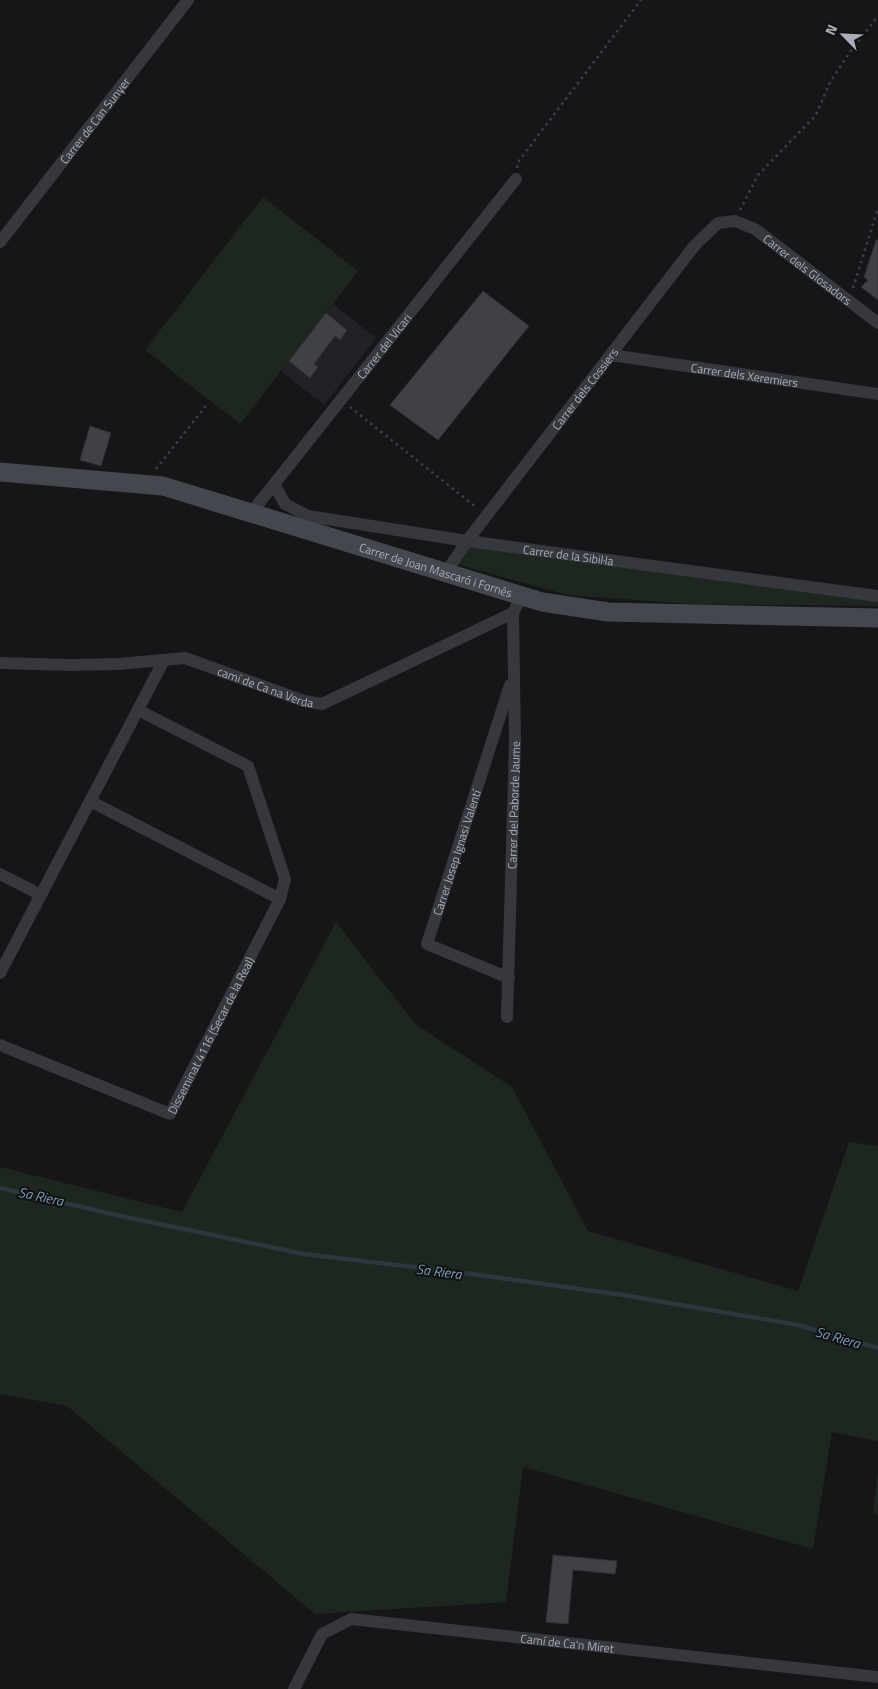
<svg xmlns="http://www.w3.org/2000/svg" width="878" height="1689" viewBox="0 0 878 1689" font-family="'Titillium Web',sans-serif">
	<rect width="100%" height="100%" fill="#161618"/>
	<!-- built -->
	<path fill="#222226" d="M333 304 376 338 324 405 281 371Z"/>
	<!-- green -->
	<path fill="#1e271f" d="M263 197 358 271 240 424 145 350Z
		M470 545 878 601V606L691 604 568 595 456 564Z
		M336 922 415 1024 512 1087 588 1231 798 1291 849 1142 878 1146V1441L832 1432 813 1549 523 1467 506 1602 315 1614 67 1406 0 1394V1167L182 1212Z
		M878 1472V1516L873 1512Z"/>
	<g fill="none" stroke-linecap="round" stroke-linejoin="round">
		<!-- stream -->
		<path stroke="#2b363d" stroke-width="4.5" d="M0 1188 121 1216 304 1254 464 1273 623 1295 798 1325 878 1348"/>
	</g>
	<!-- building -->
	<path fill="#404146" stroke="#303035" d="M876 240H878V300L861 287 868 280 864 277Z
		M483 291 529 326 438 440 390 405Z
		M326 313 347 330 340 340 335 336 314 364 318 367 310 378 289 361Z
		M90 426 111 433 101 466 80 460Z
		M553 1555 617 1561 615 1574 573 1570 568 1624 546 1622Z"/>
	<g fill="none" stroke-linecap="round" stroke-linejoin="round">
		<!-- path -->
		<path stroke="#3d3f45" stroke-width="2.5" stroke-dasharray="2.5 4" stroke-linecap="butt" d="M517 168 518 162 641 0
			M740 210 758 175 816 115 830 82 852 49 878 16
			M853 288 878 208
			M350 407 477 508
			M156 469 208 403"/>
		<!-- street -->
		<g stroke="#37383e" stroke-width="12">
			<path id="s1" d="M0 242 188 0"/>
			<path id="s2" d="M611 355 878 394"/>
			<path id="s3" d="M274 484 285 504 308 516 467 541 878 596"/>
			<path id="s4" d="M252 512 516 179"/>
			<path id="s5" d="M446 572 467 541 695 245 718 223 735 221 755 229 878 323"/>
			<path id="s6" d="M0 663 70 665 119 664 185 658 304 701 322 704 513 613"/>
			<path d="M90 801 280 899"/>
			<path d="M0 874 41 895"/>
			<path d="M0 973 164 660"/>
			<path id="s7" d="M509 978 427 944 510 685"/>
			<path id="s8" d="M507 1017 515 742 513 613 522 596"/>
			<path id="s9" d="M0 1045 170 1114 280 899 285 879 248 766 138 710"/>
			<path id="s10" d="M294 1689 322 1634 351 1619 878 1677"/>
		</g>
		<!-- secondary -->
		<path stroke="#45474e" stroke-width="19" id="s11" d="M0 472 163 486 542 602 608 612 878 618"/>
	</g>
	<g text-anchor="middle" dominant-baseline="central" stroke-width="4" stroke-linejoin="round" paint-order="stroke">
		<!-- street labels -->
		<g font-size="12" fill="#a8aeb9" stroke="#111113">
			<text stroke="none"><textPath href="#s1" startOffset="154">Carrer de Can Sunyer</textPath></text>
			<text stroke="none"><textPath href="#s5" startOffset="548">Carrer dels Glosadors</textPath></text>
			<text stroke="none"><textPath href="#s4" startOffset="212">Carrer del Vicari</textPath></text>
			<text stroke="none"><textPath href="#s2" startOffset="135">Carrer dels Xeremiers</textPath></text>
			<text stroke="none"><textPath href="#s5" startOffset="230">Carrer dels Cossiers</textPath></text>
			<text stroke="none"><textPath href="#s3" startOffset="312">Carrer de la Sibil·la</textPath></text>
			<text stroke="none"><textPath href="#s11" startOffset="449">Carrer de Joan Mascaró i Fornés</textPath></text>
			<text stroke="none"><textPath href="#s6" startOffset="271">camí de Ca na Verda</textPath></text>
			<text stroke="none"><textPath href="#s8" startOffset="212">Carrer del Paborde Jaume</textPath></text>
			<text stroke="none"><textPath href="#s7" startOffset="185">Carrer Josep Ignasi Valentí</textPath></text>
			<text stroke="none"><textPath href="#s9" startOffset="272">Disseminat 4116 (Secar de la Real)</textPath></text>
			<text stroke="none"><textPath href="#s10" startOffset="312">Camí de Ca'n Miret</textPath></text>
		</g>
		<!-- water labels -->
		<g font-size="14" font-style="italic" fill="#7d9db6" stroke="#111113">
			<text transform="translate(41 1196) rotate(12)">Sa Riera</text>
			<text transform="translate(439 1271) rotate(7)">Sa Riera</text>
			<text transform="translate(838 1337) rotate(16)">Sa Riera</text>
		</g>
	</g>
	<!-- north arrow -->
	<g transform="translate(843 35) rotate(294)" stroke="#111113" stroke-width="4" paint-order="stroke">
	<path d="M0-4L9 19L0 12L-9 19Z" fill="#a8aeb9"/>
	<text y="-8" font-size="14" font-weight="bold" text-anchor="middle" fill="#a8aeb9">N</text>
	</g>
</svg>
